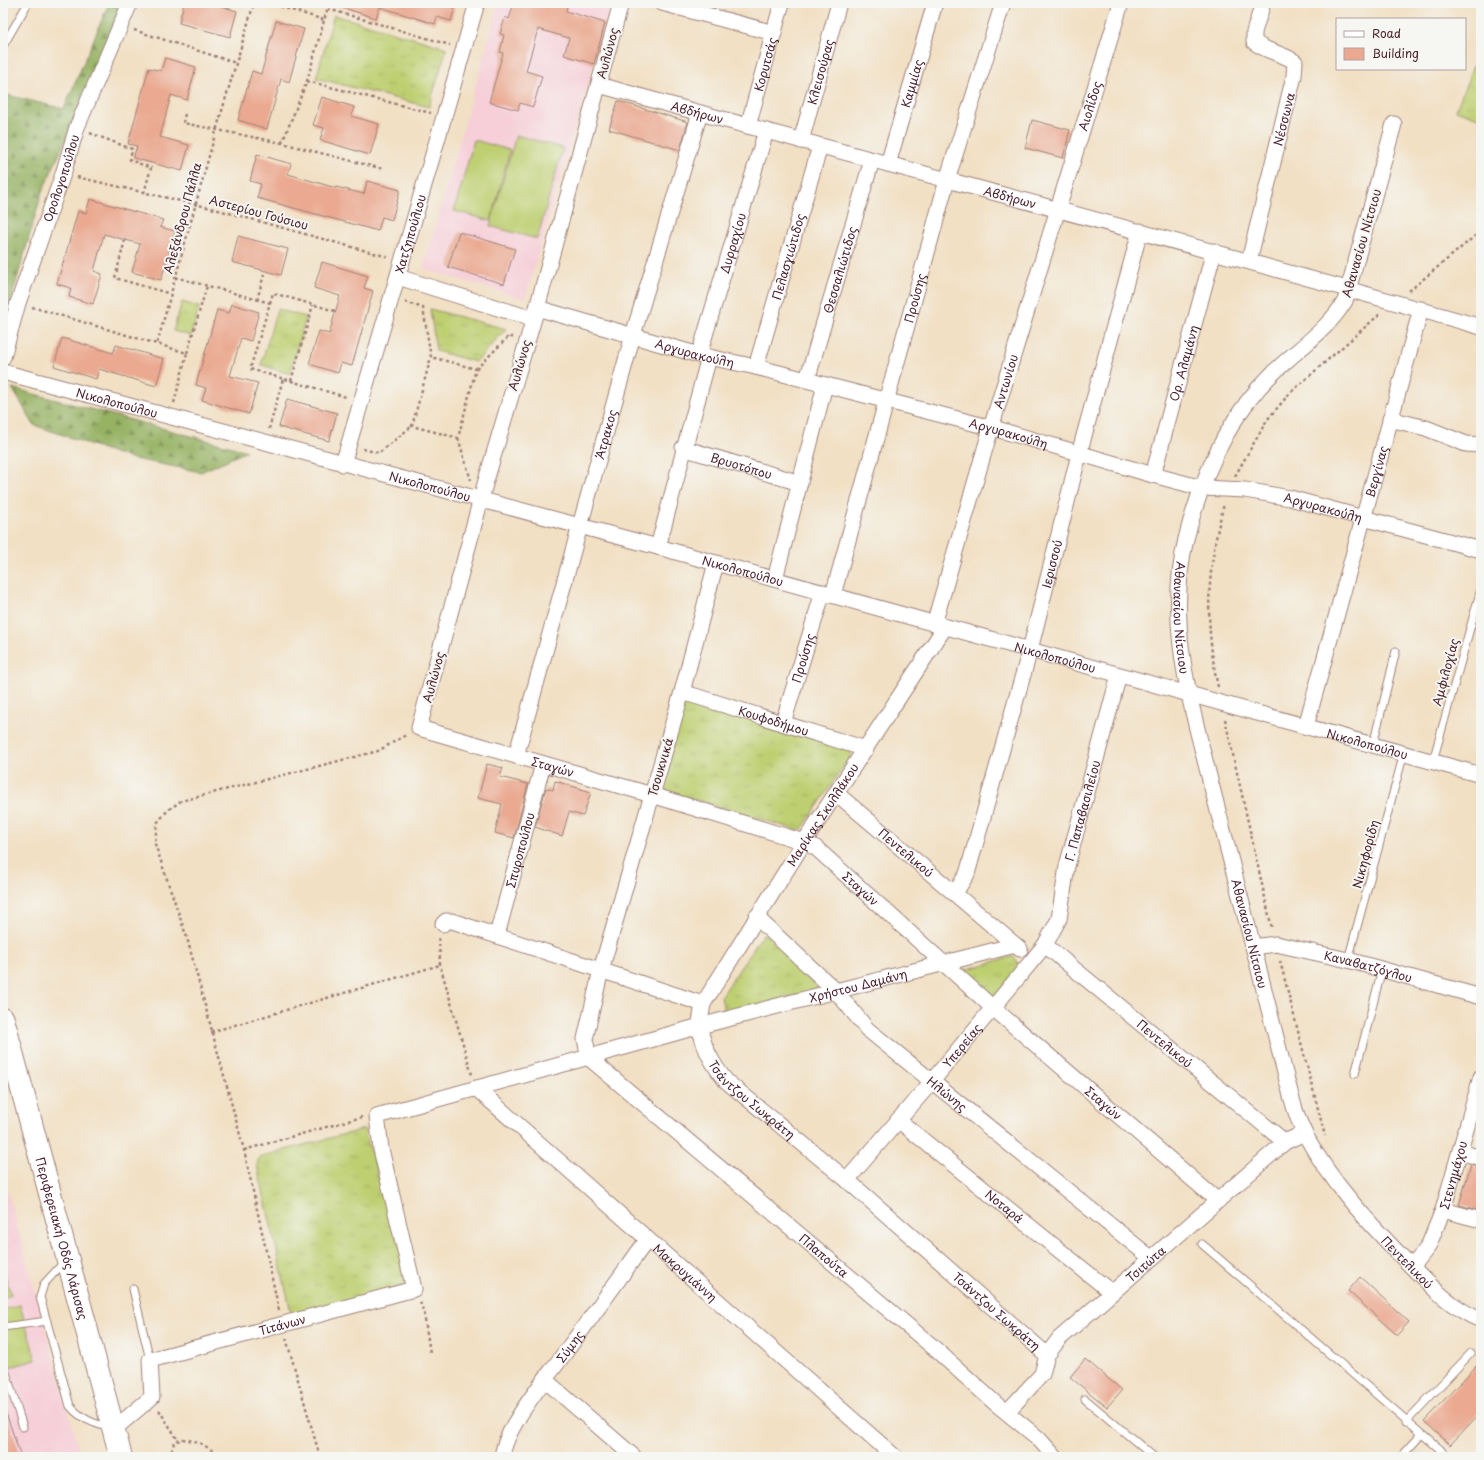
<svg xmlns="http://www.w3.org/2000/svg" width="1484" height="1460" viewBox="0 0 1484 1460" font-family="'Playpen Sans',sans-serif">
	<defs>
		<pattern id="grass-tufts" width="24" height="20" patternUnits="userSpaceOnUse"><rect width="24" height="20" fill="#becf71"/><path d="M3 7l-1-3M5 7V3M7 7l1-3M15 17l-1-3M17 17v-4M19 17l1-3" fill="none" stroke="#a5b162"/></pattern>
		<pattern id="forest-firs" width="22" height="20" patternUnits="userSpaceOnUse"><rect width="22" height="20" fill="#96b263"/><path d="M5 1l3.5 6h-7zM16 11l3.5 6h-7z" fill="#7c9052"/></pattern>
	</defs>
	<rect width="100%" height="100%" fill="#f6f6f2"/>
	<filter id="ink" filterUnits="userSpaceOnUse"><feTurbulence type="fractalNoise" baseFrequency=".025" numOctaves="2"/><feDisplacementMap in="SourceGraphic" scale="8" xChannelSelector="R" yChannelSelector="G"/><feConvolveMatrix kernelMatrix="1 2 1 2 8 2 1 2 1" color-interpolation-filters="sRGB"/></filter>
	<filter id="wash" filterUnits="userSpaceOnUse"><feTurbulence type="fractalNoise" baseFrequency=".012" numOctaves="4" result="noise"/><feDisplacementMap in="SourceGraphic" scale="16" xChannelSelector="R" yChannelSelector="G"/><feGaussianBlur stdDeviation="0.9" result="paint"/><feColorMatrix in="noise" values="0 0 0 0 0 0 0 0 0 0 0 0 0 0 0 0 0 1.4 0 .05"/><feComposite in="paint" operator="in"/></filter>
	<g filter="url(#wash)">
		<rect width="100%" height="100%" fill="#f1e0c4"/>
		<!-- built -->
		<path fill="#f6cfd8" d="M499 3 611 4 525 299 423 269Z
			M7 1189 79 1451 74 1457H3V1193Z"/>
		<!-- grass -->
		<path fill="url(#grass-tufts)" stroke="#84774e" d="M334 15 447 48 429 107 316 78Z
			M1481 46V119L1456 110Z
			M182 302 199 307 191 336 173 331Z
			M277 309 306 317 290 374 261 365Z
			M430 309 506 329 476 362 436 351Z
			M685 699 848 748 852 754 802 829 797 830 665 791 661 784Z
			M763 934 767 935 819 989 725 1015 721 997Z
			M1014 956 1020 967 991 999 961 971Z
			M364 1129 406 1268 407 1278 404 1286 296 1317 291 1312 257 1165 259 1157Z"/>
		<!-- forest -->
		<path fill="url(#forest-firs)" stroke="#706847" d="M109 3H128L42 192 3 328V94L64 109Z
			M12 388 247 451 201 472 129 458 34 425Z"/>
		<!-- pitch -->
		<path fill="#becf71" stroke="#84774e" d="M516 135 563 148 537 239 490 226Z
			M474 140 510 150 491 221 454 211Z
			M3 1268 11 1295 3 1298Z
			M20 1305 36 1360 3 1369V1310Z"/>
		<g id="blocks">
			<!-- building -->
			<path fill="#eaa990" d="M184 3H210L237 11 230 37 179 23Z
				M337 3H456L451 21 437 17 435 24 380 7 376 18 337 6Z
				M514 3H568L566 11 605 23 594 64 564 55 569 38 538 29 526 71 542 76 533 107 520 103 518 110 489 102 503 53 500 52 504 35 500 34 505 17 509 19Z
				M276 21 304 29 289 82 281 79 267 129 238 120 252 71 261 74Z
				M165 58 196 67 187 100 171 95 160 137 189 145 182 171 133 158 137 146 128 144 149 68 161 71Z
				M322 97 354 107 351 116 379 124 370 155 320 140 324 128 313 125Z
				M618 101 688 122 680 150 609 129Z
				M1032 120 1070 130 1063 158 1025 148Z
				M257 154 291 164 288 174 336 188V187L364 194 367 181 400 190 392 220 382 217 378 231 257 198 261 184 250 181Z
				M90 199 163 220 160 227 175 231 161 280 132 272 140 244 104 234 94 271 102 274 93 304 69 297 71 288 57 284 78 211 86 213Z
				M459 232 515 249 504 284 448 267Z
				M238 236 288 249 281 275 232 262Z
				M322 262 368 276 364 288 373 291 352 366 341 363 338 373 309 364 319 331 329 334 340 296 314 288Z
				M232 304 259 312 251 341 241 338 230 376 258 383 249 414 202 400 206 388 196 385 217 310 229 313Z
				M62 338 113 353 116 345 164 359 156 386 99 369 96 379 54 366Z
				M287 399 337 413 329 441 279 427Z
				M487 764 503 768 500 777 528 784 514 838 495 833 502 804 478 798Z
				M555 781 591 792 583 816 569 812 562 836 535 827 546 788 553 790Z
				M1471 1164 1481 1167V1211L1459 1205Z
				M1360 1277 1409 1322 1397 1335 1348 1291Z
				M1085 1359 1122 1390 1107 1407 1070 1377Z
				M1481 1361V1412L1450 1445 1424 1421Z
				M3 1410H5L21 1457H3Z"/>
		</g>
	</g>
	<g filter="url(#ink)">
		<use href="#blocks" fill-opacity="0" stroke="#9e8078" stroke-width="1"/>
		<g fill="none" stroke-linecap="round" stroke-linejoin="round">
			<!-- lane casing -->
			<g stroke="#9e8078" stroke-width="9">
				<path id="lane" d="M3 46 28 3
					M1373 745 1396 651
					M1433 761 1481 589
					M1348 960 1404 753
					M1355 1074 1382 969
					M1202 1244 1449 1457
					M65 1261 44 1284 40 1297 70 1406C81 1419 93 1423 109 1428
					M133 1289 150 1360
					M3 1327 47 1321
					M3 1363 23 1427
					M1085 1399 1154 1457
					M1406 1422 1471 1353
					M1401 1457 1421 1435"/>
			</g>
			<!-- street casing -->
			<g stroke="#9e8078" stroke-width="17">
				<g id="street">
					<path id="s1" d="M621 3 537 308 485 484 419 728 652 795 804 842 816 848 992 1007 1218 1201"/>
					<path d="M662 3 774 33"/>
					<path id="s2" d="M599 85C892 167 1188 242 1481 327"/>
					<path id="s3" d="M1394 124 1345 301C1327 331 1296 350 1271 375 1227 418 1201 480 1186 539 1166 621 1190 701 1210 780 1225 837 1240 894 1254 950 1264 990 1274 1030 1284 1069 1290 1091 1295 1116 1306 1136 1331 1182 1367 1221 1404 1259 1427 1282 1450 1308 1481 1320"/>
					<path id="s4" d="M748 126 782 3"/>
					<path id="s5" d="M801 141 839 3"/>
					<path id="s6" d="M888 164 935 3"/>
					<path id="s7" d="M1249 261 1294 76 1295 62C1283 53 1266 52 1254 42V32L1263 3"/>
					<path d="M398 277 533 319"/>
					<path id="s8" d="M537 308 699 355 756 367 1000 430 1153 475 1202 488 1245 490 1290 498 1481 550"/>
					<path id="s9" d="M699 355 766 131"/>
					<path id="s10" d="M3 357 18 303 63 174 77 127 130 3"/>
					<path id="s11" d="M756 367 820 146"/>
					<path id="s12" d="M3 372 658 547 1481 775"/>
					<path id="s13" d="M807 380 872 160"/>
					<path d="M1390 419 1426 428 1466 444 1481 445"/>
					<path id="s14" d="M683 448 800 483"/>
					<path id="s15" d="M343 464 477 3"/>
					<path id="s16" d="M1153 475 1214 251"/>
					<path d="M658 547 709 357"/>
					<path id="s17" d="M716 563 682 692 601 970 585 1039 589 1058 933 1347 995 1403 1038 1438 1055 1457"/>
					<path d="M775 579 825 385"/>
					<path id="s18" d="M833 595 947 180 1003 3"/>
					<path id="s19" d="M934 624 991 428 1121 3"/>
					<path id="s20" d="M682 692 866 749"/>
					<path id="s21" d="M783 723 823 592"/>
					<path id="s22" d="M1306 726 1421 309"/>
					<path id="s23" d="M516 756 633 335 700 113"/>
					<path id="s24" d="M836 793 1020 949"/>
					<path id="s25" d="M955 893 967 874 1030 650 1079 454 1140 231"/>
					<path id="s26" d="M756 917 836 991 867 1029 1151 1258"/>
					<path id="s27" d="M443 924 446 921H452L703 1004C702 1011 700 1019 700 1026 702 1046 714 1066 726 1081L847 1180 1047 1355"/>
					<path id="s28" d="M497 935 543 764"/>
					<path id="s29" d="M1045 945 1285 1142"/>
					<path id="s30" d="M1253 947 1276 944 1348 960 1481 997"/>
					<path id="s31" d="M703 1004 804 842 945 627"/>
					<path id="s32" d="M476 1088 895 1457"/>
					<path id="s33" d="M898 1120 1111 1292"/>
					<path d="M1460 1152 1481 1158"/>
					<path id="s34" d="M847 1180 933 1080 1045 945 1059 919 1067 866 1119 675"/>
					<path d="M1443 1210 1481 1220"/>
					<path id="s35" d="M1412 1267 1428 1247 1443 1210 1481 1077"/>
					<path d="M545 1380 634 1457"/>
					<path id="s36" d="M1007 1412 1042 1374 1047 1355 1059 1339 1285 1142 1304 1133"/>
					<path id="s37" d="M113 1430 152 1397 150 1360 414 1289 381 1149 377 1116 700 1026 1015 945"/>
					<path id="s38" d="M502 1457C506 1426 542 1384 561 1358 590 1319 619 1279 647 1240"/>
				</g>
			</g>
			<!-- highway casing -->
			<g stroke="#9e8078" stroke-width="24">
				<g id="highway">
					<path id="s39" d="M3 1019 121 1457"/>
				</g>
			</g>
			<!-- path -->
			<path stroke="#9e8078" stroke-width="2.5" stroke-dasharray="3 3" stroke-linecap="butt" d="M269 3 324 20
				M328 9 450 45
				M134 30 236 63
				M307 81 431 113
				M185 114 183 123 282 143 383 169
				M90 133 132 149 130 160 151 168 144 193
				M282 143 307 81 329 3
				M77 177 211 208 388 257
				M125 240 115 278 171 294
				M175 277 270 303 250 369 346 397
				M1409 291 1481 231
				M257 300 265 271
				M405 302 423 308 431 357 412 426 458 438 476 369 431 357
				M270 303 273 293 335 311
				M32 307 157 344
				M187 353 207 286
				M476 369 509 336 514 338
				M291 381 313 305
				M174 403 187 353 157 344 216 131 254 3
				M269 429 283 379
				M458 438 471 480
				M363 449 379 453 412 426
				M1235 476 1267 420 1290 393 1380 314
				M1218 687C1204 622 1207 568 1224 504
				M1225 719 1272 929
				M439 938 440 965 472 1075
				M1280 961 1325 1136
				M211 1032 440 965
				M244 1150 362 1117
				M420 1302 424 1313 430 1353
				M279 1310 244 1150 187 938 155 844 157 823 168 810 181 801 378 751 406 735
				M286 1338 320 1457
				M159 1410 178 1440
				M170 1457 174 1443 181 1439C196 1440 209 1446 219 1457"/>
			<!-- lane -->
			<use href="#lane" stroke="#fff" stroke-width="7"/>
			<!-- street -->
			<use href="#street" stroke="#fff" stroke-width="15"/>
			<!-- highway -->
			<use href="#highway" stroke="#fff" stroke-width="22"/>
		</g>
	</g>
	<g text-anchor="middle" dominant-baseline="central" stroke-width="4" stroke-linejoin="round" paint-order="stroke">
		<!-- street labels -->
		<g font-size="12" fill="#4a1f2b" stroke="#f6f6f2">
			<text transform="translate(607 53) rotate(-75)">Αυλώνος</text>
			<text stroke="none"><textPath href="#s4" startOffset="64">Κορυτσάς</textPath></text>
			<text stroke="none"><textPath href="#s5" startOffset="72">Κλεισούρας</textPath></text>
			<text stroke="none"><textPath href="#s6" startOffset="84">Καμμίας</textPath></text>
			<text stroke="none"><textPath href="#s19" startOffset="541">Αιολίδος</textPath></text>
			<text stroke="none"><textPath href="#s2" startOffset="102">Αβδήρων</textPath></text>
			<text stroke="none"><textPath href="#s7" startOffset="146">Νέσσωνα</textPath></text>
			<text stroke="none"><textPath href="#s10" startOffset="188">Ορολογοπούλου</textPath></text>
			<text stroke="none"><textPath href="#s2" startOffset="426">Αβδήρων</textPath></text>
			<text transform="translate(259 212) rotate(15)">Αστερίου Γούσιου</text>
			<text transform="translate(182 218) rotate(-75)">Αλεξάνδρου Πάλλα</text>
			<text stroke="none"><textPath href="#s15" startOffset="240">Χατζηπούλιου</textPath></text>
			<text stroke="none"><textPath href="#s9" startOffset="117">Δυρραχίου</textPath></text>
			<text transform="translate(1361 243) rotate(-74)">Αθανασίου Νίτσιου</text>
			<text stroke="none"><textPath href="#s11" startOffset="115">Πελασγιώτιδος</textPath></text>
			<text stroke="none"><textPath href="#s13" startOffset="115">Θεσσαλιώτιδος</textPath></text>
			<text stroke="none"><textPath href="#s18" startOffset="308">Προύσης</textPath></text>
			<text stroke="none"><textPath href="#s8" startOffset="164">Αργυρακούλη</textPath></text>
			<text stroke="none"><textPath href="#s16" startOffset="116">Ορ. Αλαμάνη</textPath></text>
			<text transform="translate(519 365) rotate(-74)">Αυλώνος</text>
			<text stroke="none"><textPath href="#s19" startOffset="253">Αντωνίου</textPath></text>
			<text stroke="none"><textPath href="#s12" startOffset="118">Νικολοπούλου</textPath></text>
			<text stroke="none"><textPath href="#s8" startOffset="488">Αργυρακούλη</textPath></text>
			<text stroke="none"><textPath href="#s23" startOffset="334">Άτρακος</textPath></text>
			<text stroke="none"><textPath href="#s14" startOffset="61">Βρυοτόπου</textPath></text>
			<text stroke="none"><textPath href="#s22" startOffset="264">Βεργίνας</textPath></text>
			<text stroke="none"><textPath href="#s12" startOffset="442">Νικολοπούλου</textPath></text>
			<text stroke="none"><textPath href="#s8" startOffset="812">Αργυρακούλη</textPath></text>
			<text stroke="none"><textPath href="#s25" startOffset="344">Ιερισσού</textPath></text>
			<text stroke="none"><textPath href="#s12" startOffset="766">Νικολοπούλου</textPath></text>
			<text stroke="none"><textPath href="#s3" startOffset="555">Αθανασίου Νίτσιου</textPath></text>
			<text stroke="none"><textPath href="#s12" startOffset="1090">Νικολοπούλου</textPath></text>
			<text stroke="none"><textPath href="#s21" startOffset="68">Προύσης</textPath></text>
			<text transform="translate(1445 672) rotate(-75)">Αμφιλοχίας</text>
			<text transform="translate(433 677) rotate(-75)">Αυλώνος</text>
			<text stroke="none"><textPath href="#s20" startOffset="96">Κουφοδήμου</textPath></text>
			<text stroke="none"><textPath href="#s12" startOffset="1414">Νικολοπούλου</textPath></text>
			<text stroke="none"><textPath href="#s1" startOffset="892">Σταγών</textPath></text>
			<text transform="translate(660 767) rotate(-74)">Τσουκνικά</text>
			<text stroke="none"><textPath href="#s34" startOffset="448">Γ. Παπαβασιλείου</textPath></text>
			<text stroke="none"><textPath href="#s31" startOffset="224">Μαρίκας Σκυλλάκου</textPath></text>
			<text stroke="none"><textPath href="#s28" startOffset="88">Σπυροπούλου</textPath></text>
			<text stroke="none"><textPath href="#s24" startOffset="92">Πεντελικού</textPath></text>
			<text transform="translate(1365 854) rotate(-75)">Νικηφορίδη</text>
			<text stroke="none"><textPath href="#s1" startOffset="1228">Σταγών</textPath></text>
			<text stroke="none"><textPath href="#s3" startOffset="879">Αθανασίου Νίτσιου</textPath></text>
			<text stroke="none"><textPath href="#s30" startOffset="118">Καναβατζόγλου</textPath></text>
			<text stroke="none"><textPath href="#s37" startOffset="1037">Χρήστου Δαμάνη</textPath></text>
			<text stroke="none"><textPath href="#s29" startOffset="155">Πεντελικού</textPath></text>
			<text stroke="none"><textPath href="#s34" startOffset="177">Υπερείας</textPath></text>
			<text stroke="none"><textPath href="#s26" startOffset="261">Ηλώνης</textPath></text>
			<text stroke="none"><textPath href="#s27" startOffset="390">Τσάντζου Σωκράτη</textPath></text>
			<text stroke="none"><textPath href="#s1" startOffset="1552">Σταγών</textPath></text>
			<text stroke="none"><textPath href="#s35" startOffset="102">Στενημάχου</textPath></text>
			<text stroke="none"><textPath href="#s33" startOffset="137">Νοταρά</textPath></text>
			<text stroke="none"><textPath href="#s39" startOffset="227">Περιφερειακή Οδός Λάρισας</textPath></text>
			<text stroke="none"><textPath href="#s17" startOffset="820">Πλαπούτα</textPath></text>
			<text stroke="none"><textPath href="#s3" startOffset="1252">Πεντελικού</textPath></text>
			<text stroke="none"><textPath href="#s36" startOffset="206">Τσιτώτα</textPath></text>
			<text stroke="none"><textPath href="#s32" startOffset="279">Μακρυγιάννη</textPath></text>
			<text stroke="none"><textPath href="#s27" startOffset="714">Τσάντζου Σωκράτη</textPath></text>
			<text stroke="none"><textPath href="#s37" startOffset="225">Τιτάνων</textPath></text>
			<text stroke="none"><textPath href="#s38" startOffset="131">Σύμης</textPath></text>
		</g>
	</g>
	<!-- margin -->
	<rect width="1484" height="1460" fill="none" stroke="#f6f6f2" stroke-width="16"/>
	<!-- legend -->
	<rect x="1336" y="18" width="130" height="52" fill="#f6f6f2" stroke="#b1a0a2"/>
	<rect x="1344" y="31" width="20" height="6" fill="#ffffff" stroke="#b1a0a2"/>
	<text x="1372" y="38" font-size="12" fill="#4a1f2b">Road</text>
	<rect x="1344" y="48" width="20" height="12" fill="#eaa990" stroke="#b1a0a2"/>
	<text x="1372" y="58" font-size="12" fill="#4a1f2b">Building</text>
</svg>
